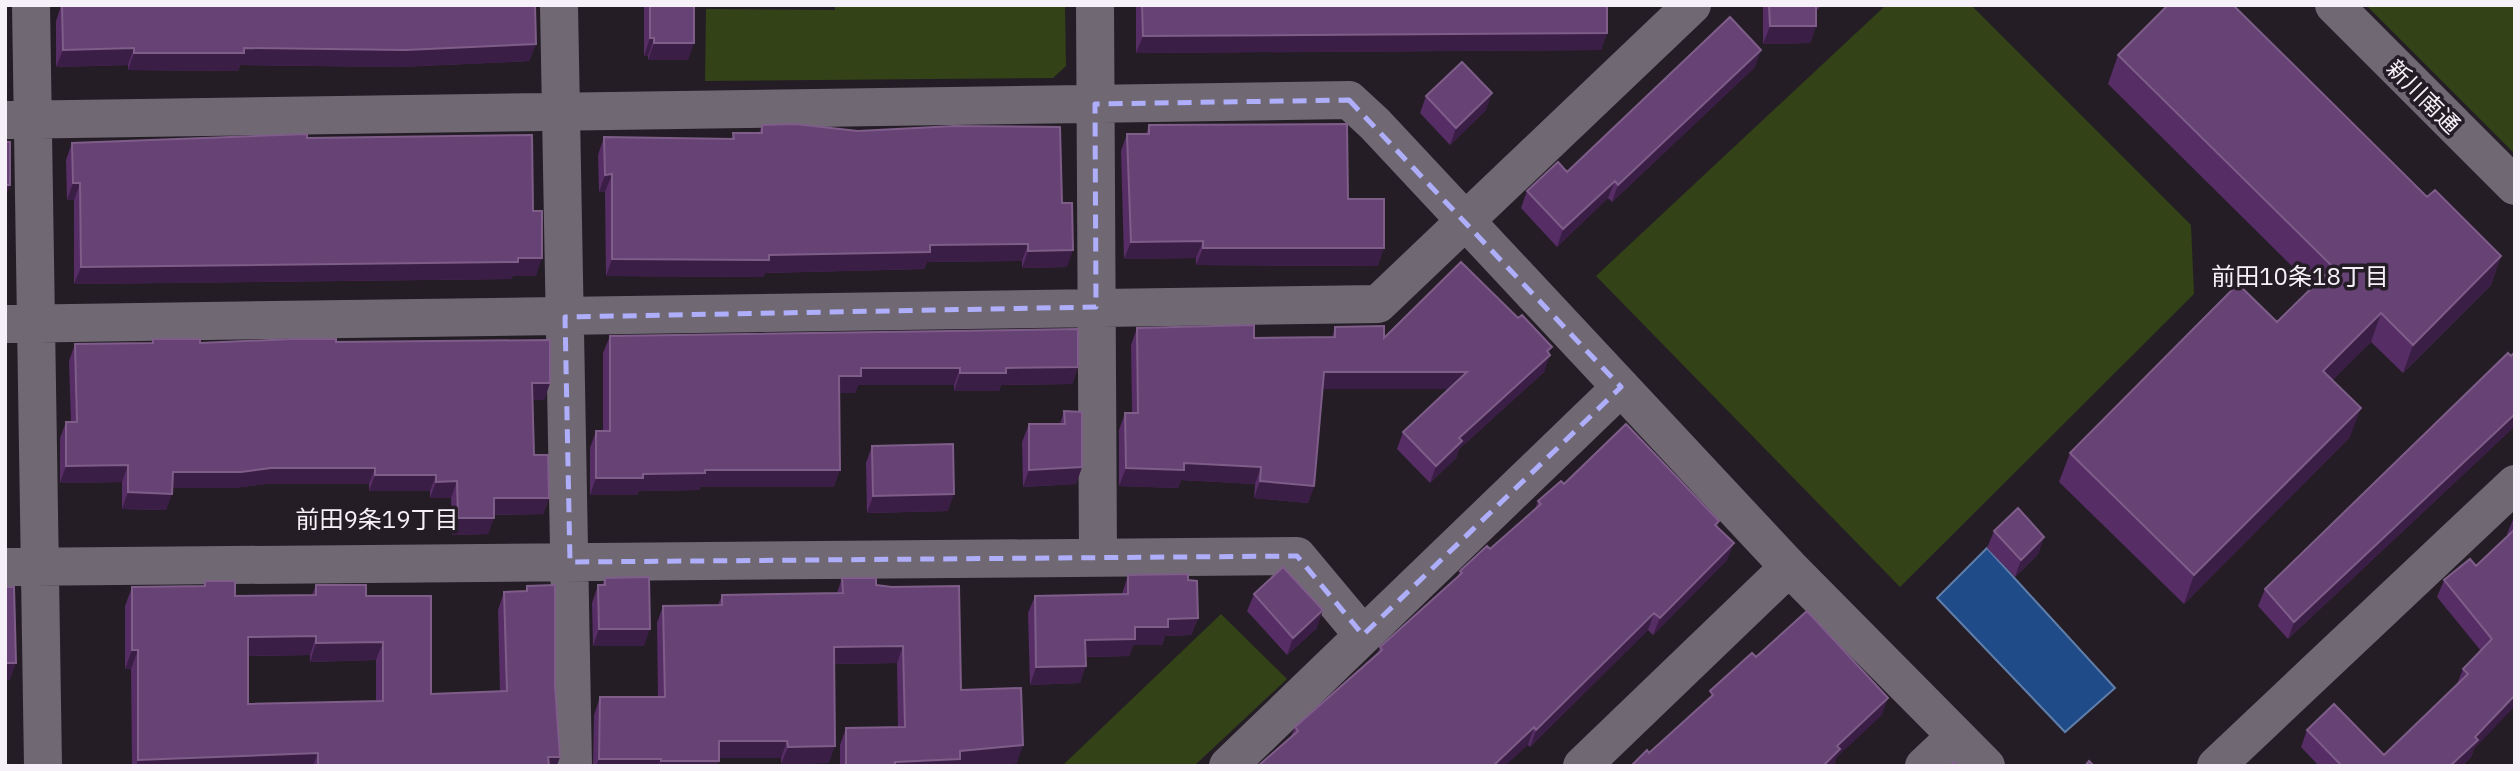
<svg xmlns="http://www.w3.org/2000/svg" width="2520" height="771" viewBox="0 0 2520 771" font-family="'IBM Plex Sans','Noto Sans JP',sans-serif">
	<rect width="100%" height="100%" fill="#241d26"/>
	<!-- green -->
	<path fill="#334217" d="M835 5H1065L1066 66 1053 78 705 81 706 9 835 10Z
		M1886 5H1971L2191 225 2194 294 1900 587 1596 276Z
		M2366 5H2515V154Z
		M1221 614 1287 679 1194 766H1062Z"/>
	<!-- water -->
	<path fill="#1f4c88" stroke="#607eaa" stroke-width="2" d="M1987 548 2115 688 2065 732 1937 598Z"/>
	<g fill="none" stroke-linecap="round" stroke-linejoin="round">
		<!-- street -->
		<path stroke="#706974" stroke-width="38" d="M31 5 43 766
			M559 5 573 766
			M1095 5 1098 558
			M5 120 1349 100 1375 124 1789 567 1986 766
			M5 324 1378 304 1692 5
			M5 567 1297 556 1363 635
			M1228 766 1621 387
			M1582 766 1789 567
			M1924 766 1956 736
			M2216 766 2515 484"/>
		<!-- secondary -->
		<path stroke="#706974" stroke-width="38" d="M2334 5 2515 186"/>
	</g>
	<!-- wall -->
	<path fill="#562d65" fill-rule="evenodd" d="M60 5H535L536 44 529 61 399 67 240 65 238 71 128 70V65L56 67V21L60 9Z
		M644 5H694L688 60H648V56H644Z
		M1136 5H1607V33L1601 50 1136 53Z
		M1763 5H1822L1816 11V26L1810 43 1763 44Z
		M2118 55 2427 197 2501 256 2491 285 2403 373 2371 342 2332 380 2350 437 2184 604 2059 482 2070 453 2277 322 2313 287 2108 84Z
		M1755 67 1612 202 1608 198 1557 247 1521 208 1527 191 1567 172Z
		M1426 96 1486 110 1450 145 1420 113Z
		M762 125 1062 203 1067 267 1022 268V261L927 262 924 269 765 273 763 277 606 276 605 192H599L598 155 604 137 731 139 733 133H759Z
		M1149 125 1348 199 1378 266 1196 265V258L1124 259 1121 151 1127 134H1146Z
		M307 138 533 211 536 276H513L511 279 74 284V200H67L66 160 72 143Z
		M1335 327 1384 338 1549 354 1544 372 1459 449 1456 458 1430 483 1397 449 1403 432 1448 389H1323L1314 486 1308 503 1254 498 1255 484 1181 480 1178 488 1119 486V430L1125 413H1132L1131 345 1137 328 1254 338 1332 337Z
		M610 336 1078 367 1072 384 1001 385 999 391H954V385H858L855 393H839L834 487H700L699 490 639 491 637 495H590V448L596 431H603V353Z
		M153 339 200 343 336 342 550 383 544 400H533L534 455 549 498 543 514 494 515 488 534 452 535 451 498H430V491H369V484H265L235 488H173L166 510 122 509V482L60 483V438L66 422H71L69 361 75 344 151 343Z
		M2515 352V426L2288 639 2258 606 2265 589Z
		M1064 411 1082 467 1076 484 1023 487 1022 442 1029 424H1060Z
		M872 446 948 511 867 513 866 463Z
		M1564 484 1719 521 1717 527 1727 560 1653 635 1648 630 1530 747 1528 745 1291 736 1295 727 1377 655 1380 647 1457 577 1460 571 1490 549 1535 509 1538 501Z
		M2515 515V695L2474 749 2471 757 2462 766H2319L2301 747 2307 730 2384 755 2457 684 2463 669 2481 651 2437 597 2444 580 2476 566 2508 535 2507 534Z
		M1994 531 2044 537 2038 554 2015 577 1987 548Z
		M1128 575 1188 580 1198 618 1191 635 1165 636 1162 645H1133L1129 656 1086 657 1080 683 1030 685 1028 613 1035 596 1122 594Z
		M605 578 644 646H593L592 603 598 585H602Z
		M842 578 876 585 961 690 1017 763 982 766H840V745L846 728 898 727 897 663 834 664 829 763 781 764V758H719L717 766H593L594 715 600 697H658L657 623 663 606 718 605 722 595 837 593Z
		M205 581 235 596 312 595 316 585 366 596 431 694 500 692 498 610 504 592 525 591 527 586 555 686 557 766H132L131 669H125V606L132 587 203 586ZM310 655V662L376 660V701L248 704V656Z
		M1254 594 1317 628 1287 655 1247 611Z"/>
	<!-- shaded-wall -->
	<path fill="#3b1e45" d="M1770 26H1816L1810 43 1763 44Z
		M1607 33 1601 50 1136 53 1143 36Z
		M650 38H654L648 56H644Z
		M654 43H694L688 60H648Z
		M536 44 529 61 399 67 240 65 238 71 128 70 134 53 244 48Z
		M134 48 128 65 56 67 63 50Z
		M1761 50 1755 67 1612 202 1618 185Z
		M1492 93 1486 110 1450 145 1456 128Z
		M612 174 605 192H599L605 175Z
		M1615 181 1608 198 1557 247 1563 229Z
		M73 183H80L74 200H67Z
		M5 185H10L5 198Z
		M1203 241 1196 258 1124 259 1131 242Z
		M1028 244 1022 261 927 262 924 269 765 273 763 277 606 276 612 259 769 255 930 245Z
		M1203 248H1384L1378 266 1196 265Z
		M1073 250 1067 267 1022 268 1028 251Z
		M2501 256 2491 285 2403 373 2413 345Z
		M542 258 536 276H513L511 279 74 284 81 267Z
		M2381 313 2371 342 2313 400 2323 371Z
		M1552 347 1548 357 1550 355 1544 372 1459 449 1456 458 1430 483 1436 466 1459 438Z
		M1078 367 1072 384 1001 385 999 391H954L960 373 1006 368Z
		M861 368H960L954 385H858L855 393H833L839 376Z
		M1324 372H1467L1460 389H1318Z
		M532 383H550L544 400H526Z
		M2361 408 2350 437 2184 604 2194 575Z
		M2515 414V426L2288 639 2294 622Z
		M1184 463 1261 467 1255 484 1181 480 1178 488 1119 486 1126 468Z
		M128 465 122 482 60 483 66 466Z
		M1082 467 1076 484 1023 487 1029 470Z
		M271 468H375L369 484H265L235 488H167L173 472Z
		M705 470H840L834 487H700L699 490 639 491 637 495H590L596 478Z
		M375 475H436L430 491H369Z
		M457 481 451 498H430L436 482Z
		M1260 481 1314 486 1308 503 1254 498Z
		M128 492 172 494 166 510 122 509Z
		M954 494 948 511 867 513 873 496Z
		M494 498H549L543 514 488 515Z
		M458 518H494L488 534 452 535Z
		M2044 537 2038 554 2015 577 2021 560Z
		M1734 543 1727 560 1653 635 1660 618Z
		M1323 610 1317 628 1287 655 1293 638Z
		M1654 613 1648 630 1530 747 1536 730Z
		M1198 618 1191 635 1165 636 1162 645H1133L1129 656 1079 657 1085 640 1168 619Z
		M599 629H650L644 646H593Z
		M316 636 310 655 241 656 248 637Z
		M383 642 376 660 310 662 316 643Z
		M903 646 897 663 827 664 834 647Z
		M132 650H138L131 669H125Z
		M5 663H16L10 680H5Z
		M1086 666 1080 683 1030 685 1036 667Z
		M2515 695V706L2474 749 2471 757 2462 766H2450Z
		M1888 698 1882 715 1837 757 1834 766H1823L1837 746Z
		M1534 727 1528 745 1505 766H1493Z
		M719 741H787L781 758H713Z
		M1023 745 1017 763 982 766H894L895 762 960 751Z
		M835 746 829 763 781 764 788 747Z
		M318 753 313 766H136L138 760Z
		M548 757H560L557 766H524Z
		M599 759H661L658 766H596Z
		M661 761H719L717 766H659Z"/>
	<!-- building -->
	<path fill="#674275" stroke="#7e5d89" stroke-width="2" fill-rule="evenodd" d="M62 5H535L536 44 405 50 244 48V53H134V48L63 50Z
		M650 5H694V43H654V38H650Z
		M1142 5H1607V33L1143 36Z
		M1769 5H1816V26H1770Z
		M2168 5H2233L2427 197 2435 190 2501 256 2413 345 2381 313 2323 371 2361 408 2194 575 2070 453 2238 284 2277 322 2333 267 2118 55Z
		M1730 17 1761 50 1618 185 1615 181 1563 229 1527 191 1558 162 1567 172Z
		M1462 62 1492 93 1456 128 1426 96Z
		M795 124 858 131 954 126 1060 127 1062 203H1072L1073 250 1028 251V244L930 245V252L769 255V260L612 259V174L605 175 604 137 734 139 733 133H762V125Z
		M1347 124 1348 199H1384V248H1203V241L1131 242 1127 134H1149V125Z
		M307 134V138L532 135 533 211H542V258H518V262L81 267 80 183H73L72 143Z
		M5 142H10V185H5Z
		M1461 262 1518 318 1522 315 1552 347 1547 351 1550 355 1459 438 1462 441 1436 466 1403 432 1467 372H1324L1314 486 1260 481 1261 467 1184 463V470L1126 468 1125 413H1138L1137 328 1254 325V338L1335 337V327L1384 326V338Z
		M1078 329V367L1006 368V373H960V368H861V376H839L840 470H705V473L643 474V478H596V431H610V336Z
		M153 339H200V343L292 339H336V342L550 340V383H532L534 455H548L549 498H494V518H458L457 481 436 482V475H375V468H271L241 472H173L172 494 128 492V465L66 466V422H77L75 344 153 343Z
		M2515 352V414L2294 622 2265 589 2508 353 2511 356Z
		M1064 411 1082 412V467L1029 470V424H1065Z
		M1626 424 1719 521 1715 525 1734 543 1660 618 1654 613 1536 730 1534 727 1493 766H1258L1298 731 1295 727 1382 650 1380 647 1462 573 1460 571 1487 546 1490 549 1541 504 1538 501 1561 481 1564 484Z
		M953 444 954 494 873 496 872 446Z
		M2018 508 2044 537 2021 560 1994 531Z
		M2515 529V695L2475 737 2478 740 2450 766H2342L2307 730 2334 704 2384 755 2468 674 2463 669 2492 639 2444 580 2470 559 2476 566Z
		M1283 567 1323 610 1293 638 1254 594Z
		M1188 574V580L1197 581 1198 618 1168 619V627H1135V639L1085 640 1086 666 1036 667 1035 596 1128 594V575Z
		M649 577 650 629H599L598 585H605V578Z
		M842 578H876V585L892 587 959 586 961 690 1021 688 1023 745 960 751V759L895 762V766H846V728L905 727 903 646 834 647 835 746 788 747 787 741H719V761H661V759H599L600 697H665L663 606 722 605V595L843 593Z
		M205 581H235V596L316 595V585H366V596H431V694L507 691 504 592 527 591V586L555 585V686L560 757H548L549 765 524 766H318V753L138 760V650H132V587L205 586ZM316 636V643L383 642V701L248 704V637Z
		M5 587H14L16 663H5Z
		M1807 611 1888 698 1837 746 1840 749 1823 766H1631L1647 750 1649 753 1713 695 1710 691 1752 653 1756 657Z
		M2089 761 2094 766H2085Z
		M1954 762 1958 766H1950Z"/>
	<!-- marked area -->
	<path fill="none" stroke="#aeaefb" stroke-width="5" stroke-dasharray="14 9" stroke-linejoin="round" d="M1349 100 1621 387 1363 635 1297 556 570 562 565 317 1096 307 1095 104Z"/>
	<g text-anchor="middle" dominant-baseline="central" stroke-width="7" stroke-linejoin="round" paint-order="stroke">
		<!-- street labels -->
		<g font-size="23" fill="#f6f1f8" stroke="#241d26">
			<text transform="translate(2424 96) rotate(45)">新川南通</text>
		</g>
		<!-- neighbourhood labels -->
		<g font-size="24" fill="#f6f1f8" stroke="#241d26">
			<text x="2300" y="276">前田10条18丁目</text>
			<text x="377" y="519">前田9条19丁目</text>
		</g>
	</g>
	<!-- border -->
	<rect width="2520" height="771" fill="none" stroke="#f6f1f8" stroke-width="14"/>
</svg>
